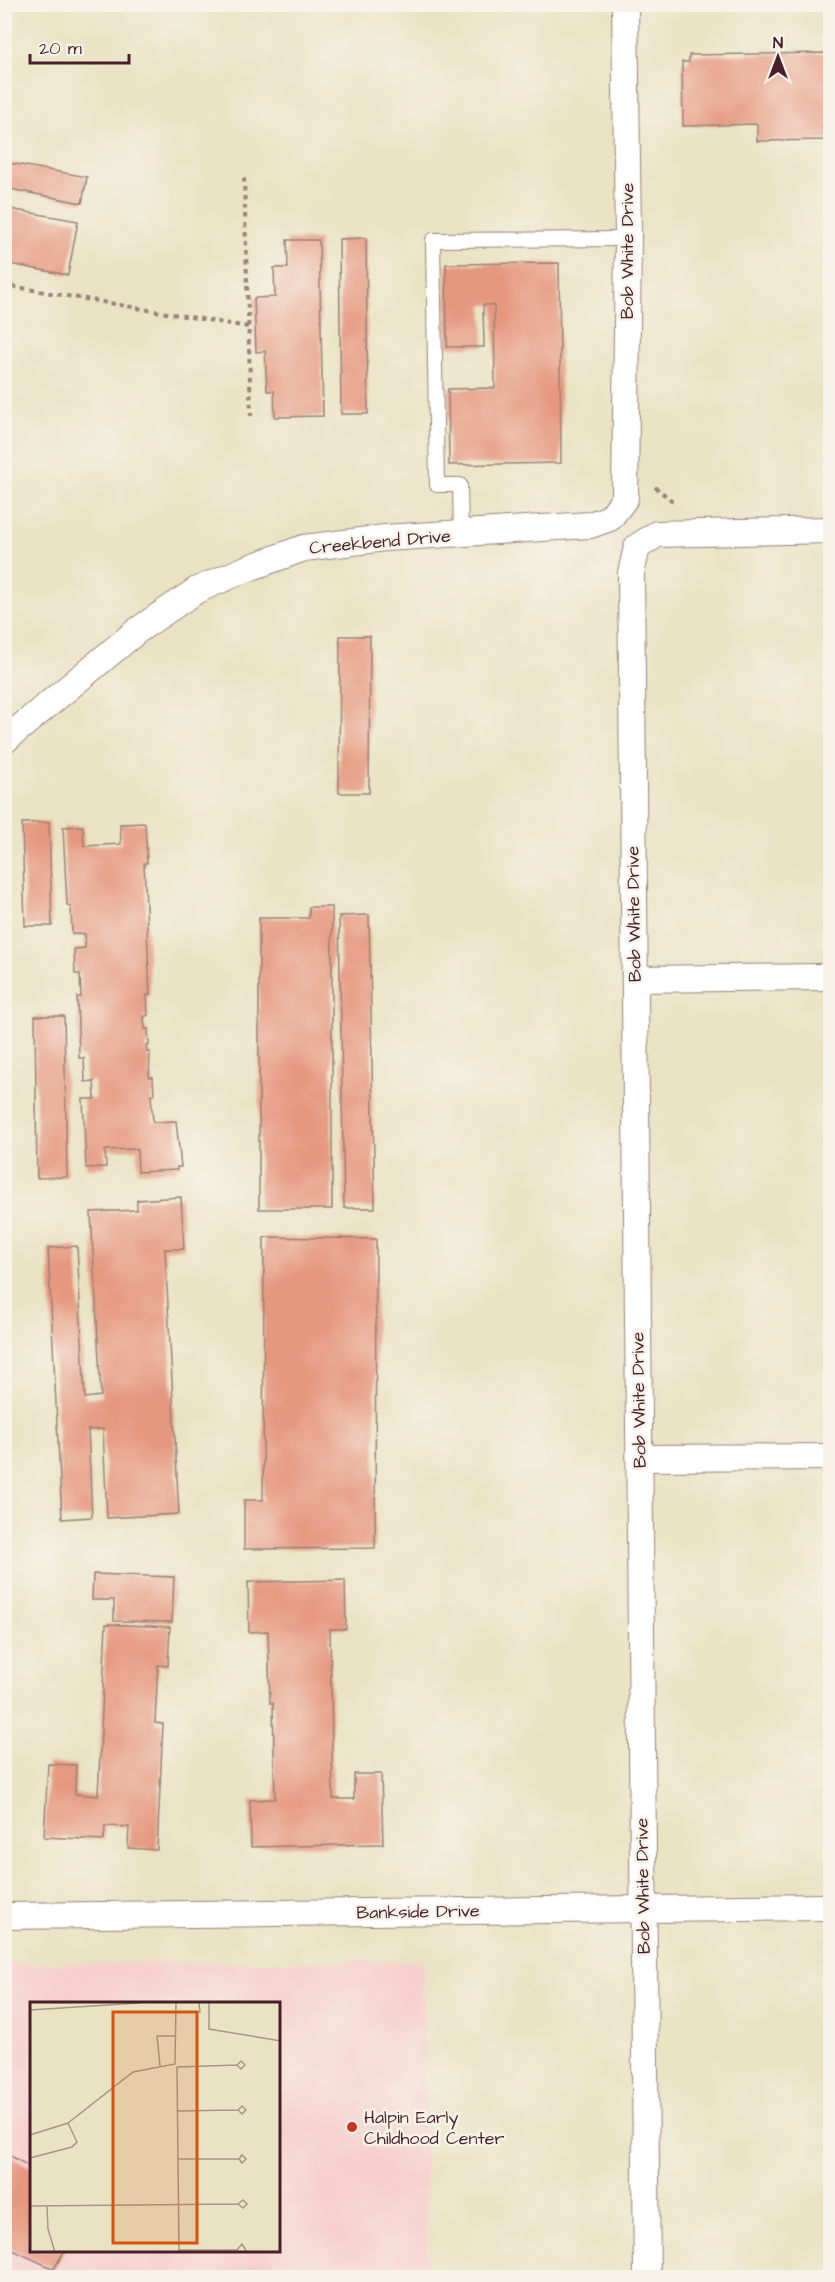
<svg xmlns="http://www.w3.org/2000/svg" width="835" height="2282" viewBox="0 0 835 2282" font-family="'Architects Daughter',sans-serif">
	<rect width="100%" height="100%" fill="#f7f3e8"/>
	<filter id="ink" filterUnits="userSpaceOnUse"><feTurbulence type="fractalNoise" baseFrequency=".0167" numOctaves="2"/><feDisplacementMap in="SourceGraphic" scale="12" xChannelSelector="R" yChannelSelector="G"/><feConvolveMatrix kernelMatrix="1 2 1 2 8 2 1 2 1" color-interpolation-filters="sRGB"/></filter>
	<filter id="wash" filterUnits="userSpaceOnUse"><feTurbulence type="fractalNoise" baseFrequency=".008" numOctaves="4" result="noise"/><feDisplacementMap in="SourceGraphic" scale="24" xChannelSelector="R" yChannelSelector="G"/><feGaussianBlur stdDeviation="1.35" result="paint"/><feColorMatrix in="noise" values="0 0 0 0 0 0 0 0 0 0 0 0 0 0 0 0 0 1.4 0 .05"/><feComposite in="paint" operator="in"/></filter>
	<g filter="url(#wash)">
		<rect width="100%" height="100%" fill="#e9e3c3"/>
		<!-- built -->
		<path fill="#f7d0ce" fill-rule="evenodd" d="M423 1961 427 2277H5L4 1964ZM32 2003H279V2250H32Z"/>
		<g id="blocks">
			<!-- building -->
			<path fill="#e6987f" d="M830 53V140L757 141V124L683 126 682 62H689V55Z
				M4 162 87 177 82 203 4 188Z
				M4 208 78 221 68 275 4 263Z
				M366 238 368 414H341L339 239Z
				M287 240H319L323 416 275 417 274 391H267L265 351 256 352 254 298 275 297 274 268H288Z
				M559 263 561 463 449 465 448 389 495 388 494 305H483L484 347H447L446 264Z
				M340 636H370L369 793H339Z
				M49 822 52 926H25L22 823Z
				M145 823 147 863H144L150 995H147L148 1015 144 1017 145 1029H148L149 1045H146L147 1052H150L149 1077H153L154 1095H151L153 1122 176 1121 181 1167H177V1170L138 1172 137 1149 105 1150 106 1167 86 1168 83 1099H95L94 1081 85 1082 84 1058H79L77 997H81L80 974H75L74 949 85 948V934H72L71 907 67 905 63 827 83 826 84 846 121 844 120 824Z
				M309 907H332V1209H259V918H309Z
				M369 915 375 1208H344L339 916Z
				M35 1016H64L67 1177 37 1178Z
				M181 1197 184 1249H165L179 1514 107 1518 103 1429 88 1430 92 1517 62 1519 48 1248 77 1246 85 1398 101 1396 91 1212 137 1210V1200Z
				M264 1237 376 1239 375 1548 244 1549V1500H263Z
				M93 1574 174 1577 172 1622 114 1621V1600H92Z
				M345 1580 346 1629H330L333 1799H354V1774H381L383 1844 251 1847 250 1800 275 1799 273 1703H270L268 1631 249 1632 248 1582Z
				M106 1624 170 1627 168 1666 158 1665 155 1723 163 1724 157 1850 128 1848 129 1827 105 1826 104 1840 44 1837 48 1764 76 1765 75 1794 98 1796Z
				M4 2152 32 2168V2250H65L54 2269 4 2246Z"/>
		</g>
	</g>
	<g filter="url(#ink)">
		<use href="#blocks" fill-opacity="0" stroke="#9a8177" stroke-width="1.5"/>
		<g fill="none" stroke-linecap="round" stroke-linejoin="round">
			<!-- lane casing -->
			<g stroke="#9a8177" stroke-width="16">
				<path id="lane" d="M461 534 460 485H437L433 240 628 239"/>
			</g>
			<!-- street casing -->
			<g stroke="#9a8177" stroke-width="28">
				<path id="street" d="M4 741 138 630 197 590 246 569 304 548 385 538 590 525 610 518 625 498 628 239 625 4
					M635 979 830 977
					M640 1458 830 1457
					M4 1916 830 1907
					M647 2278 631 573 637 547 657 534 830 530"/>
			</g>
			<!-- path -->
			<path stroke="#9a8177" stroke-width="4" stroke-dasharray="4.5 4.5" stroke-linecap="butt" d="M244 178 251 416
				M4 285 248 327
				M655 487 675 503"/>
			<!-- lane -->
			<use href="#lane" stroke="#fff" stroke-width="14"/>
			<!-- street -->
			<use href="#street" stroke="#fff" stroke-width="26"/>
		</g>
	</g>
	<!-- markers -->
	<circle fill="#c8321e" stroke="#f7f3e8" stroke-width="2" cx="352" cy="2127" r="6"/>
	<g text-anchor="middle" dominant-baseline="central" stroke-width="5" stroke-linejoin="round" paint-order="stroke">
		<!-- street labels -->
		<g font-size="18" fill="#4a1f2b" stroke="#f7f3e8">
			<text transform="translate(627 251) rotate(-90)">Bob White Drive</text>
			<text transform="translate(380 542) rotate(-5)">Creekbend Drive</text>
			<text transform="translate(634 914) rotate(-91)">Bob White Drive</text>
			<text transform="translate(639 1400) rotate(-91)">Bob White Drive</text>
			<text transform="translate(643 1886) rotate(-91)">Bob White Drive</text>
			<text transform="translate(418 1912) rotate(-1)">Bankside Drive</text>
		</g>
		<!-- poi labels -->
		<g font-size="18" fill="#4a1f2b" stroke="#f7f3e8" text-anchor="start">
			<text x="364" y="2117">Halpin Early<tspan x="364" dy="21">Childhood Center</tspan></text>
		</g>
	</g>
	<!-- overview -->
	<g transform="translate(30 2002)">
		<rect width="250" height="250" fill="#e9e3c3"/>
		<path fill="none" stroke="#a99586" stroke-width="1.5" d="M179 1V27L251 39M0 8 109 1M146 10H170L169 1M130 64 127 34H146M147 109 208 108 212 104 216 108 212 112 208 108M0 133 38 121 103 70 145 62 146 1M0 156 42 145 47 140 38 121M148 157H209L212 153 216 157 212 161 209 157M0 204 208 202 213 198 217 202 213 206 208 202M17 204 18 227 25 250M149 248H207L212 242 217 250M149 250 147 65 207 63 211 59 215 63 211 67 207 63"/>
		<path fill="#d8530f" fill-opacity="0.15" stroke="#d8530f" stroke-width="3" d="M83 10H167V241H83Z"/>
		<rect width="250" height="250" fill="none" stroke="#4a1f2b" stroke-width="3"/>
	</g>
	<!-- margin -->
	<rect width="835" height="2282" fill="none" stroke="#f7f3e8" stroke-width="24"/>
	<!-- north arrow -->
	<g transform="translate(778 57)" stroke="#f7f3e8" stroke-width="4.5" paint-order="stroke">
	<path d="M0-4.5L10 22L0 15L-10 22Z" fill="#4a1f2b"/>
	<text y="-9" font-size="16" font-weight="bold" text-anchor="middle" fill="#4a1f2b">N</text>
	</g>
	<!-- scale -->
	<path d="M30 54v9h99v-9" fill="none" stroke="#4a1f2b" stroke-width="3"/>
	<text x="39" y="54" font-size="18" fill="#4a1f2b" stroke="#f7f3e8" stroke-width="4.5" paint-order="stroke">20 m</text>
</svg>
